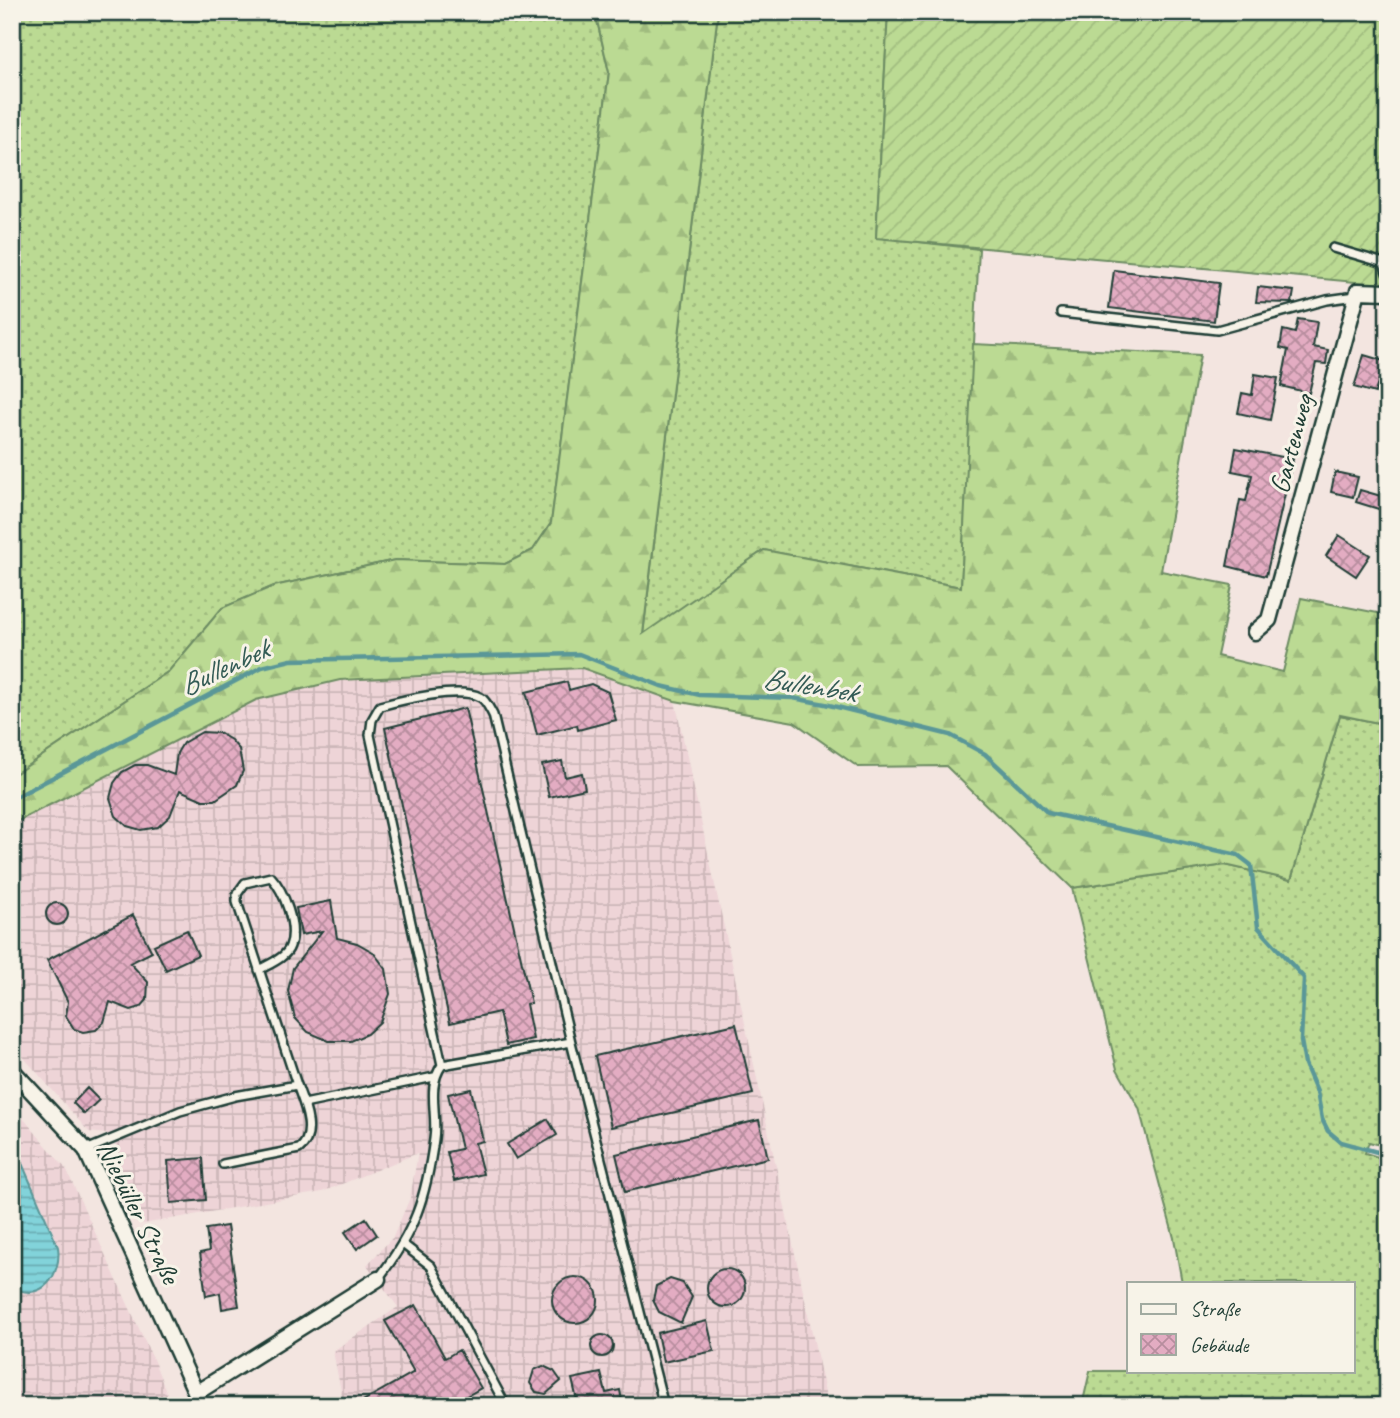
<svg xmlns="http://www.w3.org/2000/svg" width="1400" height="1418" viewBox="0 0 1400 1418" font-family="Caveat,sans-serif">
	<defs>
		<pattern id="industrial-grid" width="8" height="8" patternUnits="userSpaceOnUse" patternTransform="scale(1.75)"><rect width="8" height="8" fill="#eed4d7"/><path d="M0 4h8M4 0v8" fill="none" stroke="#ccb7b9"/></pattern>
		<pattern id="grass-dots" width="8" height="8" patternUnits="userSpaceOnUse" patternTransform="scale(1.75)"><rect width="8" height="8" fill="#bbda93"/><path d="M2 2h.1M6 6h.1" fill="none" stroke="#a0bc7f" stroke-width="1.8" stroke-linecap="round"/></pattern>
		<pattern id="forest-firs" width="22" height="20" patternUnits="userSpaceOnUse" patternTransform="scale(1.75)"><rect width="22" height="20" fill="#bbda93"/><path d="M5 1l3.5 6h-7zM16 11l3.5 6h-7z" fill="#a0bc7f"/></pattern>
		<pattern id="garden-furrows" width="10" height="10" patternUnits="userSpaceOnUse" patternTransform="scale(1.75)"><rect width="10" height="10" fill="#bbda93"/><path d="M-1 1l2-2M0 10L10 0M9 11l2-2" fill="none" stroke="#a0bc7f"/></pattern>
		<pattern id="water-rules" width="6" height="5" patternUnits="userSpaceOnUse" patternTransform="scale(1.75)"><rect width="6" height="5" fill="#82d3da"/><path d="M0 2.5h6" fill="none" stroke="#6aacb2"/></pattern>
		<pattern id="building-cross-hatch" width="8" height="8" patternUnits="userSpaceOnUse" patternTransform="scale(1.75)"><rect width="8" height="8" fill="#e3acc2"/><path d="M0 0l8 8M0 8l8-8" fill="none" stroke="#b78d9e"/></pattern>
	</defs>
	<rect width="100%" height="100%" fill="#f3e5e0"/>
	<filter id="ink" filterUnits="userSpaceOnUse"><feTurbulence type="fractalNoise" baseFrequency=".0143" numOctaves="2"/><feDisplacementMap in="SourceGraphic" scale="14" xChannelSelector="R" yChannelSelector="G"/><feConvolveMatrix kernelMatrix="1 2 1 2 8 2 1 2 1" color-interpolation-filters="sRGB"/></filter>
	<g filter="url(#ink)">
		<!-- industrial -->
		<path fill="url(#industrial-grid)" d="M582 668 675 701 828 1406H344L333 1351 398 1307 367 1265 393 1237 410 1198 418 1153 322 1192 143 1224 104 1162 116 1151 115 1135 89 1132 12 1044V824L256 700 340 680Z
			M12 1105 66 1169 153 1359 172 1406H12Z"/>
		<!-- grass -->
		<path fill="url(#grass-dots)" stroke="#6d8c64" stroke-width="2" d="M12 12H595L609 72 551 523 533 550 505 564 395 560 274 586 222 608 169 671 12 776Z
			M718 12H888L876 237 979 249 961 587 764 550 643 635Z
			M1340 715 1388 725V1147L1369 1142 1365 1153 1388 1160V1396L1328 1406H1082L1090 1371H1353V1283H1182L1174 1238 1139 1108 1117 1069 1072 888 1225 865 1291 880Z"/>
		<!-- forest -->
		<path fill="url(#forest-firs)" stroke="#6d8c64" stroke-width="2" d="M595 12H718L643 634 764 550 961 587 973 344 1200 355 1161 571 1232 585 1217 656 1283 672 1301 598 1388 615V725L1340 715 1291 880 1225 865 1072 888 946 766 858 767 794 722 675 701 582 668 340 680 256 700 12 824V776L169 671 222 608 274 586 395 560 505 564 533 550 551 523 609 72Z"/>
		<!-- garden -->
		<path fill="url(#garden-furrows)" stroke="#6d8c64" stroke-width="2" d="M888 12H1388V285L876 238Z"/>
		<!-- water -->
		<path fill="url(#water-rules)" stroke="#5a9798" stroke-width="2" d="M12 1140 58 1247C62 1274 42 1304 12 1287Z"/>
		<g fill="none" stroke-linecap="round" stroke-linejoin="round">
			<!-- stream -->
			<path stroke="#5a9798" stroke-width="4.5" d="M12 799 262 667 291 660 579 654 661 686 700 695 793 698 825 704 950 735 985 754 1048 813 1238 855 1251 865 1258 927 1304 978 1301 1041 1305 1064 1317 1092 1322 1119 1328 1131 1341 1142 1388 1155"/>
		</g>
		<!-- building -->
		<path fill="url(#building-cross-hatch)" stroke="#1f3d34" stroke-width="2" d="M1114 270 1219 283 1214 321 1109 308Z
			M1258 287 1294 291 1292 303 1256 302Z
			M1298 319 1317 322 1313 347 1328 350 1326 364 1316 363 1309 393 1281 386 1288 350 1280 348 1283 330 1295 333Z
			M1364 355 1384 361 1375 393 1354 387Z
			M1255 374 1278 378 1270 420 1238 413 1242 393 1252 395Z
			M1236 448 1293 459 1266 576 1227 566 1240 500 1246 501 1252 475 1232 471Z
			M1335 472 1358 477 1353 497 1331 492Z
			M1360 490 1388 498V512L1356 502Z
			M1339 535 1370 555 1356 576 1326 556Z
			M567 682 569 690 591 684 608 692 616 720 578 730 577 725 537 735 526 692Z
			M465 708 531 1003 526 1004 533 1039 506 1045 499 1012 450 1023 385 728Z
			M202 732 219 733 231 740 239 749 243 771 237 785 215 800H203L180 790 170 816 158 827 141 830 127 826 116 816 110 798 114 783 122 772 135 765H147L174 775 177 753 183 743Z
			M562 761 565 777 582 773 585 789 549 797 542 765Z
			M331 901 337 938 357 943 373 952 386 969 390 994 380 1022 367 1034 351 1041H329L308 1032 295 1018 288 991 293 968 322 931 301 935 296 908Z
			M46 914a11 11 0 1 1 22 0a11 11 0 1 1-22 0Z
			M133 915 152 952 130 963 148 982 147 1000 141 1007 131 1010 110 1002 104 1022 96 1030 83 1032 74 1029 66 1016 68 1002 47 960Z
			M187 930 198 955 166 970 154 945Z
			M736 1024 753 1094 611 1127 595 1056Z
			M87 1088 99 1100 84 1114 73 1103Z
			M471 1089 483 1141 475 1143 483 1174 454 1181 447 1152 461 1149 448 1094Z
			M548 1119 557 1135 516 1159 507 1144Z
			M759 1120 768 1158 625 1192 616 1154Z
			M203 1158 206 1200 171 1203 168 1161Z
			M366 1218 377 1235 357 1249 345 1232Z
			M227 1226 239 1306 222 1309 220 1293 206 1296 200 1253 209 1251 206 1229Z
			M707 1288a19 19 0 1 1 38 0a19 19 0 1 1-38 0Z
			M552 1300a23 23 0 1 1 46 0a23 23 0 1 1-46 0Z
			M670 1279 683 1283 692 1297 681 1323 659 1312 653 1300 656 1286Z
			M416 1305 445 1358 459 1350 481 1388 449 1406H354L414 1372 385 1321Z
			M707 1321 714 1351 663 1362 657 1333Z
			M591 1346a11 11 0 1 1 22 0a11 11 0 1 1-22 0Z
			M543 1366 554 1371 561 1381 546 1394 536 1392 530 1383 534 1370Z
			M601 1373 606 1393 620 1390 623 1406H573L572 1401 577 1400 572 1379Z"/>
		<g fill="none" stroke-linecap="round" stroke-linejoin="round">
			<!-- lane casing -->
			<g stroke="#1f3d34" stroke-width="12">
				<path id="lane" d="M1333 248 1384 263 1388 276
					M1061 313 1217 330 1327 300 1356 296
					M442 1065 370 735 372 720 380 706C402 700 460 686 480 697 486 700 489 708 493 715L571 1042
					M12 1088 22 1081
					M304 1104 434 1077
					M86 1150 180 1111 235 1096 297 1085
					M223 1164 299 1149C318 1135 304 1104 297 1085L237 902V894L245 883 271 877C284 891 298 927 290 946 286 958 269 964 259 970
					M404 1245 431 1266 506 1406
					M378 1279C415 1231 426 1198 434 1139 438 1113 426 1088 442 1065L571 1042 664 1406"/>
			</g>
			<!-- street casing -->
			<g stroke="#1f3d34" stroke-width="19">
				<path id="street" d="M1255 632 1269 620 1358 291 1388 292
					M12 1070 86 1150 196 1393 198 1406
					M196 1393 378 1279"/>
			</g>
			<!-- lane -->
			<use href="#lane" stroke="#f7f3e8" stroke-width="7"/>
			<!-- street -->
			<use href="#street" stroke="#f7f3e8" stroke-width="14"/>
		</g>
	</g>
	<g text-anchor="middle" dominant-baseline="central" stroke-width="6" stroke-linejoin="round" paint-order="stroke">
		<!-- street labels -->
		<g font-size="28" fill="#1f3d34" stroke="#f7f3e8">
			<text transform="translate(1291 444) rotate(-75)">Gartenweg</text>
			<text transform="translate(139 1212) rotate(64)">Niebüller Straße</text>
		</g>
		<!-- water labels -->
		<g font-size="30" font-style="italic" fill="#335b55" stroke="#f7f3e8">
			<text transform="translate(224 667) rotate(-25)">Bullenbek</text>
			<text transform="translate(810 685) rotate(9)">Bullenbek</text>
		</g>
	</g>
	<!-- margin -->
	<rect width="1400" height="1418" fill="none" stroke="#f7f3e8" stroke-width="42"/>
	<rect x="21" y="21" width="1358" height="1376" fill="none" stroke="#1f3d34" stroke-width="2.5" filter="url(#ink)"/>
	<!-- legend -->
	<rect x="1127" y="1282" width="228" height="91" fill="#f7f3e8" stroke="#a1aaa0" stroke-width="2"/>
	<rect x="1141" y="1304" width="35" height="10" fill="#f7f3e8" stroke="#a1aaa0" stroke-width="2"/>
	<text x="1190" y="1316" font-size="21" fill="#1f3d34">Straße</text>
	<rect x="1141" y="1334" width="35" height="21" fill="url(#building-cross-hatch)" stroke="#a1aaa0" stroke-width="2"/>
	<text x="1190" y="1352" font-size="21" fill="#1f3d34">Gebäude</text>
</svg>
